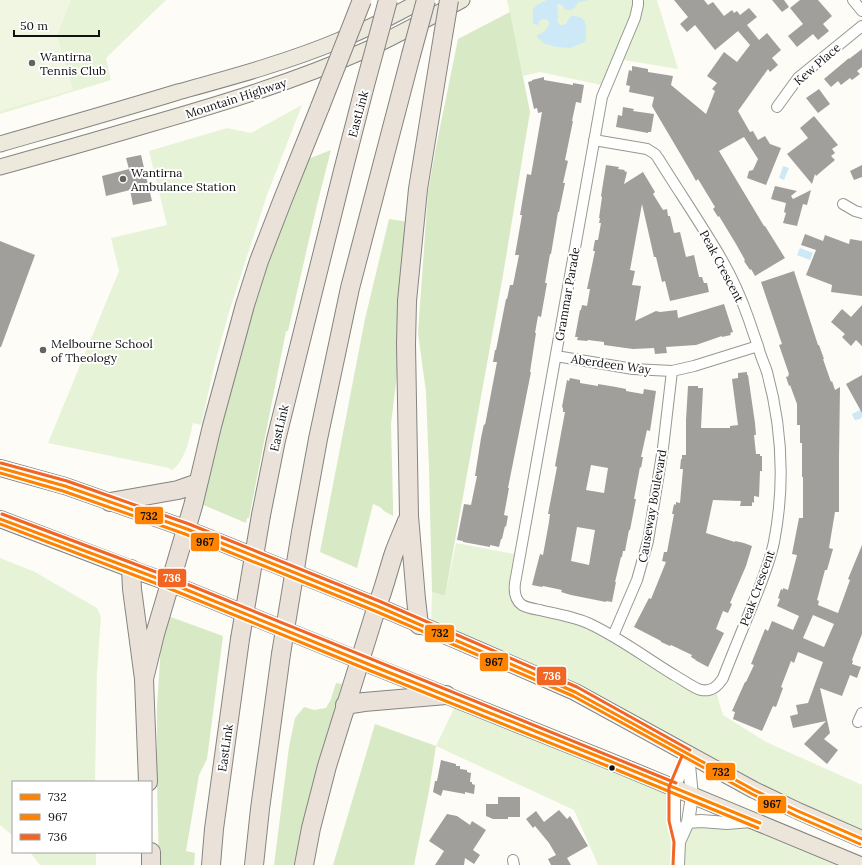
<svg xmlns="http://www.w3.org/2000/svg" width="862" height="865" viewBox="0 0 862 865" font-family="Lora,serif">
	<rect width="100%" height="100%" fill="#fdfcf7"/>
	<!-- green -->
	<path fill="#e7f3d7" d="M0 0H166L106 58 111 80 0 114Z
		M507 0H657L678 69 618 59 606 86 540 72 523 76Z
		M302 105 267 195 229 312 215 363 201 425 193 423C190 437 185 462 172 470L169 468 48 443 119 271 111 238 167 225 149 151 227 128 251 133Z
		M456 543 520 555 519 602 580 620 698 689 715 688 723 715 766 742 862 785V839L732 778 431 630 432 592 445 596Z
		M0 558 35 572 97 608 101 617 97 672 95 782H13V836L0 825Z
		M458 700 674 788 679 842 688 822 753 821 860 865H598L574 810 436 746Z
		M30 852H96V865H40Z"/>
	<!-- forest -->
	<path fill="#d8eac5" d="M510 12 530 112 503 275 445 596 432 592 429 469 426 392 418 333 428 192 436 147 458 39Z
		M331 150 317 205 288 331H286L249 518H247L246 523 201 504 248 319 303 161Z
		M389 219 408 222 399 306 397 374 391 424 393 504V516L384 511 380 507 373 504 357 568 320 552 365 319Z
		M168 616 223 636 207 759 199 775 186 851 195 853 194 865H159L157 783V706L161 644Z
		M336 683 342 684 307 808 295 865H274L289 747 295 718 304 707 314 710 326 708 331 699Z
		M375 724 436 746 429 791 414 865H333Z"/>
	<!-- pitch -->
	<path fill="#f0f6e1" d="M0 0H71L57 36 73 90 0 111Z"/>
	<!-- water -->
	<path fill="#cde8f7" d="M547 0H589L578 2C574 10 574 10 565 10L562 5 559 4 557 5 558 17 557 20 559 24 562 25 566 24 568 20 571 16C585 16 586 21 586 32 586 37 586 38 585 42L570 48 557 47 545 44 537 37V35C543 33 548 30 549 23L548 20 543 19 540 20 538 25 534 24 533 22V9L537 5Z
		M783 166 789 168 784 180 779 178Z
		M800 248 813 253 810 260 797 255Z
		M862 409V417L860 419 855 420 854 419 852 414Z"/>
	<!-- building -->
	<path fill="#a19f9c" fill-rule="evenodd" d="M674 0H704L708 5 713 2 724 16 732 10 734 13 737 11 740 15 749 8 757 17 747 25 759 40 767 33 781 50 772 58 778 65 770 72 768 69 738 111 750 132 753 131 758 140 765 136 770 144 781 148 766 185 747 178 749 171 753 170 758 159 744 137 719 151 764 226H765L785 258 755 276 751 269 750 270 744 261 745 260 736 244 719 216 718 217 713 209 715 207 698 179 696 181 691 172 652 106 654 97 629 92 630 86 626 85 629 70 632 71V66L648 69V72L673 76 671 85 706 114 715 91 712 89 717 83 707 76 724 52 737 62 750 45 738 31 715 50 695 25 687 32 680 24 688 17Z
		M772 0H784L789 7 782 12Z
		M800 0H818L832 16 823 24 829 31 818 40 813 34 797 47 788 36 803 24 790 8Z
		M862 49V67L857 71 860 74 852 80 850 78 841 85 838 81 831 87 824 79 849 58V59Z
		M544 77V80L573 85V83L584 85 581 103 576 102 572 121H573L565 160 568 161 563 183H565L559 212H558L551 254H550L545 283H547L541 317 538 316 535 333H536L530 372H531L508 488H509L504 515 508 516 506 527 505 526 502 539H501L499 547 490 545V547L463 542V541L457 540 464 504 471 505 477 476H475L481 438 484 424 485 425 497 362H493L495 350H496L506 299H507L510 285H513L519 255H515L522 215H520L527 174 531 175 542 112 538 113 537 108 534 109 528 82 532 81V80Z
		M819 89 830 104 818 113 806 98Z
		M623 107 634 109 633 111 654 114 651 132H648V133L616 127 618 115 622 116Z
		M814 116 838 145 832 149 835 153 831 156 835 160 816 176 815 174 812 184 787 154 808 138 800 128Z
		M141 155 152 201 133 205 130 190 106 196 102 176 129 169 126 158Z
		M606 165 619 167 618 169 625 170 624 171 627 172 624 184 643 172 655 192 653 194 663 210 667 209 668 216H670L674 233 680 232 686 257 694 255 699 277H702L704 283H707L709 292 670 301 665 281 662 282 656 257H654L642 204 630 270 635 271 632 285 641 286 635 321 656 311 660 312 677 310 678 318 724 304 733 332 730 333 731 335 722 337V336L696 345 666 347 667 353 655 354 654 348 633 349 604 345V342L588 340 587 341 577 340 578 337H575L580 310H581L582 305 587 306 590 289H587L595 251H593L595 240H598L601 223H599L600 218H599L602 197 601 196Z
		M862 165V177L854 180 850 171Z
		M775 186 797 191 791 196 793 199 811 190 807 205 803 204 797 226 783 223 786 213 784 212 786 203 771 199Z
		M805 234 823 241 825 235 849 244 850 239 862 241V296L831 292 832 285 806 275 816 250 801 245Z
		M0 241 35 255 1 347H0Z
		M794 271 818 345H819L824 359H823L831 382 832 381 835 390 840 387 839 458V512H835L829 548 833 549 827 570H825L817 600 819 601 818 605 838 613 850 580 848 579 862 545V634L852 660 853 661 852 664 861 667 857 678 850 675 842 696 820 688 830 733 824 739 838 750 827 764 804 744 826 721 793 728 790 716 798 714 796 705 808 703 823 662 798 652 794 663 791 661 781 687 783 688 776 707 773 706 762 731 733 719 735 712 732 711 745 682H746L754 665 751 664 765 629 768 631 772 621 793 630 799 616 777 606 780 599 778 598 781 589 783 590V588L788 590 797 555 792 554 799 518H803V477H802V443H800V425H797V404L790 385 789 386 786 377 789 376 788 375 789 374 779 345 782 344 761 282ZM813 615 834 624 824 647 803 638Z
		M862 305V346L856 340 851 346 842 337 845 334 831 322 842 309 851 317Z
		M747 372V375H748L755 423 756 435H754L756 454H760V456H762V471H760L759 497 754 496V503L752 502V506H740L741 501 713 500 706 533 735 542V541L744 543 752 546 746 566 730 603 732 604 728 613 723 611 716 629 724 633 708 667 695 660H696L691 657 692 655 671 645 670 646 661 642V641L634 627 649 598 651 599 666 562 662 561 664 552H667L674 514H672L674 504 676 505V502L680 503 683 469H680L681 459H682V455H686V420L688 386H698V388H703L701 428H730V426L738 425 732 379 738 378V373Z
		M862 375V413L846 384Z
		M570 378 580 380V383L598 386V384L616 387 626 389V391L643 394 644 389 656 391 650 431 647 430 641 457H643L641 468 640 467 634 499H636L630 530H629L625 551H623L622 557H621L615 582H616L612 602 606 601V602L571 595 561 592 562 590 543 586 542 587 532 585 540 554 543 555 549 522 550 514H548L557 467 555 466 565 412H563V408L562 407 567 380 569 381ZM591 465 608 468 604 493 586 490ZM577 527 595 530 589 565 571 561Z
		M441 760 456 764V766H460V769L467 770V772L471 773 470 782H472V784L475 785 474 794 465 792V794L443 790 441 796 433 792 435 781H437Z
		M498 797H520V817H508V819H493L486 816V804H498Z
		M559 810 567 819 570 816 588 846 567 858 571 865H551L548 859 556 855 549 843 535 826 533 828 526 819 536 811 544 822Z
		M447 814 457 816 470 825 472 821 486 830 473 850 480 855 474 864 465 858 464 865H435L444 851 429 841Z"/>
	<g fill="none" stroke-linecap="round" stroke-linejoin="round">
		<!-- minor casing -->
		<g stroke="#979795" stroke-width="12">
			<path id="minor" d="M853 0 862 11
				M777 107 798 78 862 26
				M594 140 647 149 655 154 658 158C679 192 702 225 722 260 733 279 742 300 749 320 752 329 755 338 758 346 760 355 764 363 767 372 782 427 785 485 774 542 769 566 759 588 750 611 741 633 732 655 723 678 718 686 712 692 701 690 693 688 682 679 674 675 646 658 620 638 590 624 576 617 555 614 540 610 534 609 527 608 522 605 515 600 514 591 515 583L602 97 635 18 638 5V0
				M843 204 855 211 862 213
				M556 356 633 369 672 371 694 366 758 346
				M613 636 637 580 648 541 663 448 672 371
				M858 722 862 713
				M513 860 514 865"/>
		</g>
		<!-- tertiary casing -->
		<g stroke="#979795" stroke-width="14">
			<path id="tertiary" d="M688 822 701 821 727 823 751 821
				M679 842 688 822 692 796 688 755
				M678 865 679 842 674 820V788L688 754"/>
		</g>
		<!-- primary casing -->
		<g stroke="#858482" stroke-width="17">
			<path id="primary" d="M0 144C59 127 119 110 178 92 232 77 288 62 340 40 368 29 395 15 422 0
				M0 167C47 154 93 141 140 127 217 105 294 82 368 49 400 34 431 17 462 0"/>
		</g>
		<!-- trunk casing -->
		<g stroke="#858482" stroke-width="18">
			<path id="trunk" d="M0 468 65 486 187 529 377 606 472 647 575 692 754 790 798 811 862 839
				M0 519 131 569 170 583 373 666 607 760 860 865"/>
		</g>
		<!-- motorway casing -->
		<g stroke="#858482" stroke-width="20">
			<path id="motorway" d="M110 502 178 490 198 483
				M261 515 276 440 343 171 364 89
				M301 532 318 439 350 288 411 55
				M131 569 132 589 144 679 148 782
				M419 625 416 599 409 516 406 344 407 301 418 189 443 36
				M144 679 155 634 193 506 212 426 245 305 259 261 283 199 320 107
				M345 705 364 702 446 695
				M151 852V865
				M211 865 214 829 240 639
				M254 865 260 809 281 654
				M304 865 311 828 327 766 377 606C384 589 388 571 394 553 398 542 403 531 407 521"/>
		</g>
		<!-- minor -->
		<use href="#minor" stroke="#fffffe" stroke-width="10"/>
		<!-- tertiary -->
		<use href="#tertiary" stroke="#fffffe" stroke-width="12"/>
		<!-- primary -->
		<use href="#primary" stroke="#ede9dc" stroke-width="15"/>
		<!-- trunk -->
		<use href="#trunk" stroke="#ece5da" stroke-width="16"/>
		<!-- motorway -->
		<use href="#motorway" stroke="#eae1d8" stroke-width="18"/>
		<!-- motorway-bridge casing -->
		<g stroke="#858482" stroke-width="20" stroke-linecap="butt">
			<path id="motorway-bridge" d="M443 36 449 0
				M411 55 426 0
				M364 89 388 0
				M320 107 362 0
				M240 639 261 515
				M281 654 301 532"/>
		</g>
		<!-- motorway-bridge -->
		<use href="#motorway-bridge" stroke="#eae1d8" stroke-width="18"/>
		<!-- bus-1 casing -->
		<g stroke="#fff" stroke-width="6">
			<path id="bus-1" d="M0 468 65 486 187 529 377 606 575 692 754 790 798 811 862 839
				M0 519 170 583 373 666 607 760 760 823"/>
		</g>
		<!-- bus-2 casing -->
		<g stroke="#fff" stroke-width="6">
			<path id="bus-2" d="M0 473 63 491 185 534 375 611 573 696 752 794 796 816 860 844
				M0 524 168 588 371 671 605 765 758 828"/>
		</g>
		<!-- bus-3 casing -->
		<g stroke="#fff" stroke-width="6">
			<path id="bus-3" d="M1 463 67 481 189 524 379 601 577 687 690 750
				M2 514 172 578 676 783
				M673 865 674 842 669 821V787L682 756"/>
		</g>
		<!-- bus-1 -->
		<use href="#bus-1" stroke="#ff8200" stroke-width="3"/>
		<!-- bus-2 -->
		<use href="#bus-2" stroke="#ff8200" stroke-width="3"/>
		<!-- bus-3 -->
		<use href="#bus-3" stroke="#f26522" stroke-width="3"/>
	</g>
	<!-- markers -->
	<g fill="#646362" stroke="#fff" stroke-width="1.5">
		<circle cx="32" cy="63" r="4"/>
		<circle cx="123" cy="179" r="4"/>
		<circle cx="43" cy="350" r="4"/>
	</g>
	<circle fill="#111" stroke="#fff" stroke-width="1.5" cx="612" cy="768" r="3.5"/>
	<g text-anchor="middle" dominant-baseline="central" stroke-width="4" stroke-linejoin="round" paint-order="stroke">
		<!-- poi labels -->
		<g font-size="12" fill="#111" stroke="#fff" text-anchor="start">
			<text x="40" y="56">Wantirna<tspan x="40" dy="14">Tennis Club</tspan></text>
			<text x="131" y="172">Wantirna<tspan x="131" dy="14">Ambulance Station</tspan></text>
			<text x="51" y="343">Melbourne School<tspan x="51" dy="14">of Theology</tspan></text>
		</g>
		<!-- street labels -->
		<g font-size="12" fill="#111" stroke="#fff">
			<text transform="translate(817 64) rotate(-41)">Kew Place</text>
			<text transform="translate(236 98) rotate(-18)">Mountain Highway</text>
			<text transform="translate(358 114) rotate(-75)">EastLink</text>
			<text transform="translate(722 266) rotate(62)">Peak Crescent</text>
			<text transform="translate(567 294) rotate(-80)">Grammar Parade</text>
			<text transform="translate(611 364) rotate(8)">Aberdeen Way</text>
			<text transform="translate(279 428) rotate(-77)">EastLink</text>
			<text transform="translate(652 506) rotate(-80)">Causeway Boulevard</text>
			<text transform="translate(757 588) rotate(-70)">Peak Crescent</text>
			<text transform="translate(225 748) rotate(-82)">EastLink</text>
		</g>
	</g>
	<g stroke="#fff" stroke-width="1.5">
		<rect x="134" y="506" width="30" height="19" rx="4" fill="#ff8200"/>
		<rect x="190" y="532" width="30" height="20" rx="4" fill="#ff8200"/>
		<rect x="157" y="568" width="30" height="20" rx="4" fill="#f26522"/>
		<rect x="424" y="624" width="31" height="19" rx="4" fill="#ff8200"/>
		<rect x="479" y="652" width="30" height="20" rx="4" fill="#ff8200"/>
		<rect x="536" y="666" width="31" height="20" rx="4" fill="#f26522"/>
		<rect x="705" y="762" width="31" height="19" rx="4" fill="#ff8200"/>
		<rect x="757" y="795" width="30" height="19" rx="4" fill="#ff8200"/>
	</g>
	<g font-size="11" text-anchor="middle" font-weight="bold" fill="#fff">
		<text x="172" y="582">736</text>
		<text x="552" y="680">736</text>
	</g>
	<g font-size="11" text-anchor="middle" font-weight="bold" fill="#111">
		<text x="149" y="520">732</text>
		<text x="205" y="546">967</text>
		<text x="440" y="637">732</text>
		<text x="494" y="666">967</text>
		<text x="721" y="776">732</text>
		<text x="772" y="808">967</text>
	</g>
	<!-- legend -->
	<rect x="12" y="781" width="140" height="72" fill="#ffffff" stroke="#a0a0a0"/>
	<rect x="20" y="794" width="20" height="6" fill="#ff8200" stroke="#a0a0a0"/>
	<text x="48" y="801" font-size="12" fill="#111111">732</text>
	<rect x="20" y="814" width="20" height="6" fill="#ff8200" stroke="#a0a0a0"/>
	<text x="48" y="821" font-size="12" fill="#111111">967</text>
	<rect x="20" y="834" width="20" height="6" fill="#f26522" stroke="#a0a0a0"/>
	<text x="48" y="841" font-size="12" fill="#111111">736</text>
	<!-- scale -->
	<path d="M14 30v6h85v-6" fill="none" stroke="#111111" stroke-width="2"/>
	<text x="20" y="30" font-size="12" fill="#111111" stroke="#ffffff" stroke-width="3" paint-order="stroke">50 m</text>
</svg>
